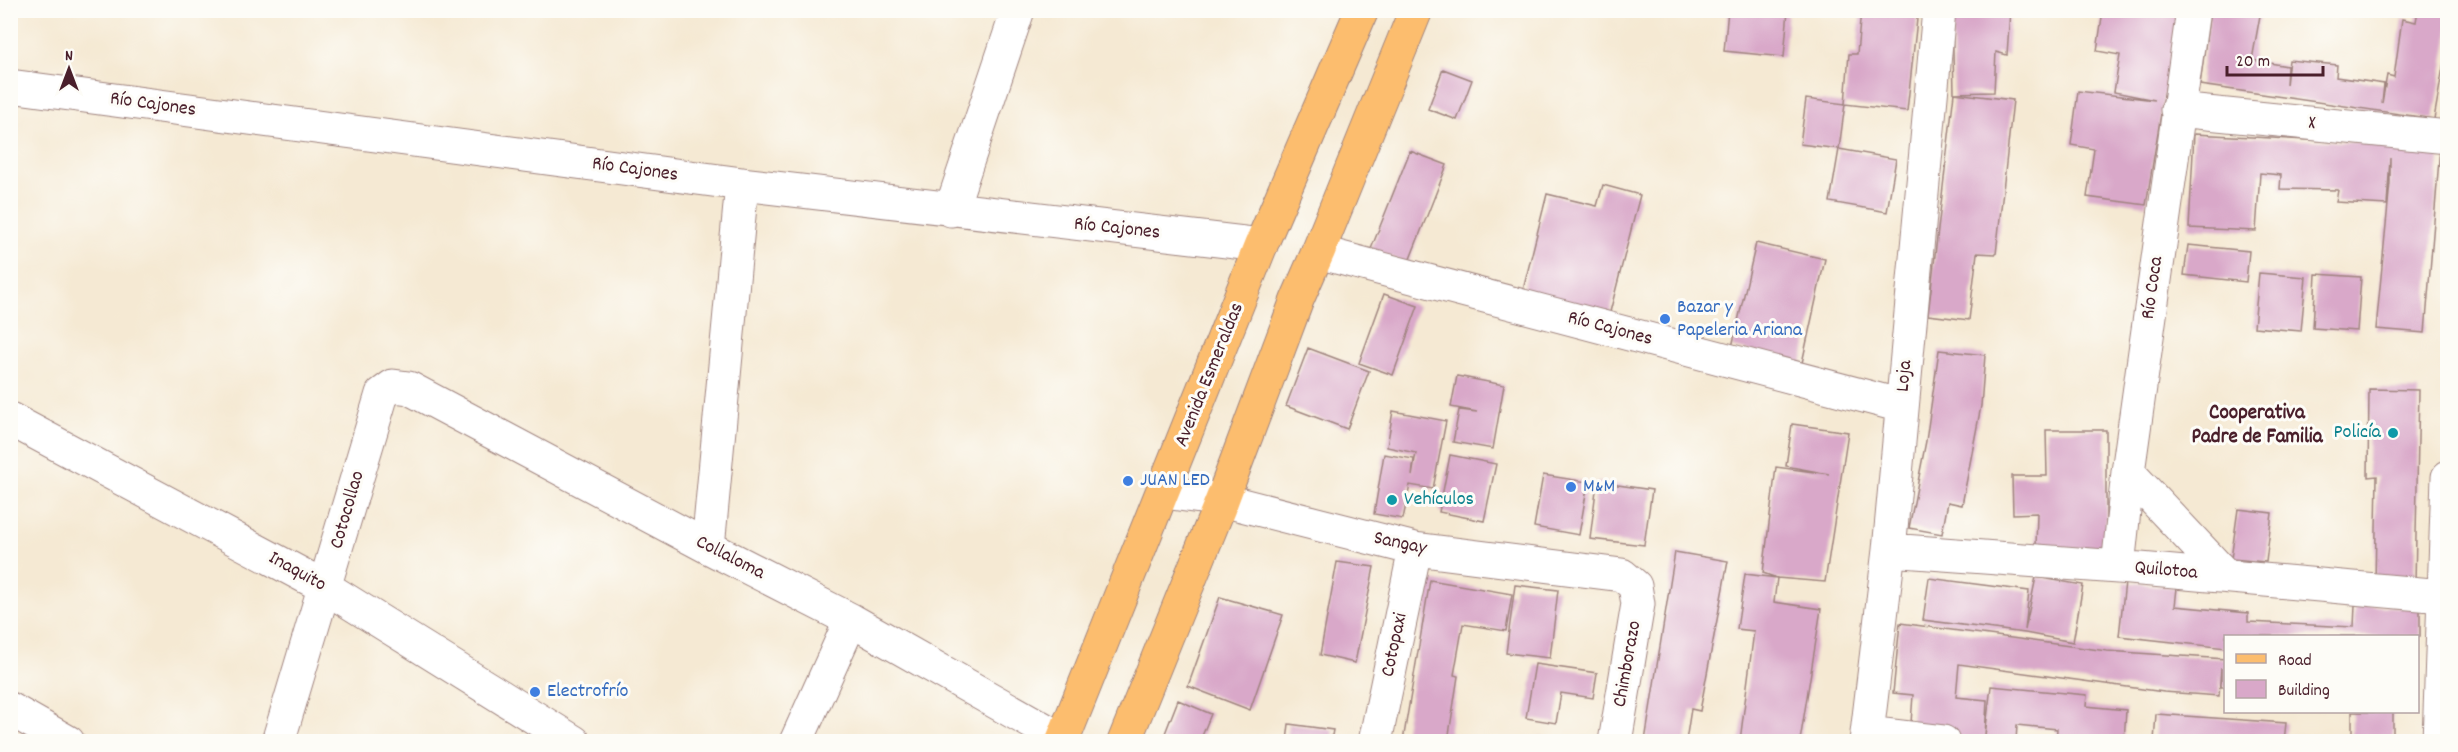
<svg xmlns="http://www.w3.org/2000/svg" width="2458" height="752" viewBox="0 0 2458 752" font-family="Dekko,sans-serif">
	<rect width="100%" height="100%" fill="#fdfcf7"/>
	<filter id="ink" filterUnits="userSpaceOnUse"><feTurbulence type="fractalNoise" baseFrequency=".0167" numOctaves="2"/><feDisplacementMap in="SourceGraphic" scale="12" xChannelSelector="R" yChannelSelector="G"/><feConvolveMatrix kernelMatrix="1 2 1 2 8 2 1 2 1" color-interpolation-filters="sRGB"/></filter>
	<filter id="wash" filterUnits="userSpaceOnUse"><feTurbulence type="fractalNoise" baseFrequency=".008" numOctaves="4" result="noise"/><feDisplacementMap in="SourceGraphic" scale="24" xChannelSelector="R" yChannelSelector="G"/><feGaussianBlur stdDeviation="1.35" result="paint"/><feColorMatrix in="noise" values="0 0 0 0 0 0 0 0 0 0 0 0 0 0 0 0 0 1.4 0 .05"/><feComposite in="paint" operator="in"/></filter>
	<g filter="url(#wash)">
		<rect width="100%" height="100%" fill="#f5e9d3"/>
		<g id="blocks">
			<!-- building -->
			<path fill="#d9a8c9" d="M1728 10H1788L1784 57 1724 51Z
				M1861 10H1918L1907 111 1845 104 1839 149 1800 144 1806 99 1845 104 1849 54H1857Z
				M1952 10H2010L2007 55 1996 52 1994 92 1954 93Z
				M2103 10 2124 13 2125 10H2178L2146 205 2087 197 2094 149 2071 145 2078 91 2155 100 2114 92 2120 55 2097 51Z
				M2210 10H2261L2252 60 2287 66 2286 85 2289 60 2337 65 2336 77 2384 84 2382 103 2387 75 2394 77 2402 19 2416 22 2418 10H2448V39L2434 119 2200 85Z
				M1443 69 1472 80 1457 120 1428 109Z
				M1954 93 2013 100 1996 254 1977 253 1969 320 1928 315Z
				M2194 134 2440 147 2425 333 2376 329 2390 183V158L2387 205 2336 202 2338 190 2280 189 2281 175 2260 173 2256 231 2189 228Z
				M1839 149 1896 159 1887 212 1830 202Z
				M1410 151 1447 165 1408 264 1371 249Z
				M1603 185 1640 195 1610 312 1523 290 1547 194 1597 206Z
				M1756 243 1825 259 1802 363 1732 347Z
				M2188 245 2249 251 2246 282 2184 275Z
				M2259 273 2306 277 2301 331 2254 327Z
				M2316 274 2361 277 2357 331 2313 328Z
				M1384 294 1418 306 1393 375 1359 363Z
				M1308 348 1369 371 1347 429 1286 406Z
				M1939 350 1985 355 1981 406 1962 505 1948 502 1942 534 1909 528 1926 441Z
				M1457 376 1504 385 1493 449 1453 442 1459 410 1477 412 1451 407Z
				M2369 389 2419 390 2415 583H2375L2377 476 2368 477Z
				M1393 411 1446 421 1433 489 1410 485 1403 519 1374 514 1384 454 1414 459 1412 476 1416 453 1387 447Z
				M1792 424 1848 432 1825 582 1777 578 1763 573 1776 467 1829 474 1786 466Z
				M2046 430H2106V549L2036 547 2037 513 2013 514 2012 476H2047Z
				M1450 455 1496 464 1484 521 1439 512Z
				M1543 475 1588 482 1579 535 1534 527Z
				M1597 482 1652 490 1644 545 1590 539Z
				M2238 509 2272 513 2266 562 2231 559Z
				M1675 552 1728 561 1700 711 1691 709 1686 741H1645Z
				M1337 562 1374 567 1355 663 1320 655Z
				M1745 574 1777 578 1774 602 1821 609 1800 741H1740L1754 631 1737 629Z
				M2036 577 2083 585 2073 642 2025 633 1923 620 1929 578 2029 591 2025 630Z
				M1430 580 1512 594 1506 631 1463 624 1454 675 1458 676 1448 741H1403Z
				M2125 582 2177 588 2175 606 2248 613V622L2354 627 2355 605 2420 608V636H2226V648L2119 636Z
				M1515 585 1558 590 1550 658 1506 653Z
				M1220 597 1283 615 1250 710 1188 686Z
				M1900 623 2107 651 2226 659V687H2221V668L2219 696 2164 692 1959 664 1956 697 1987 700 1985 736 1991 686 2087 695 2086 706 2126 710 2124 741H2056L2057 729 2017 725 2016 741H1959L1910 737 1913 695 1893 693Z
				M1535 664 1597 673 1593 698 1561 693 1556 723 1526 718Z
				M1178 700 1211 714 1200 741H1162Z
				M2352 712H2393V741H2313V736H2352Z
				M2156 714 2286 723 2284 741H2154Z
				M1289 724 1333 730 1331 741H1287Z
				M1539 736 1561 740V741H1537Z"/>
		</g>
	</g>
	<g filter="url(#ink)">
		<use href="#blocks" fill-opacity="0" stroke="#a0847f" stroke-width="1.5"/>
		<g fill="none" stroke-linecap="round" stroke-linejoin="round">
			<!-- minor casing -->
			<g stroke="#a0847f" stroke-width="35">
				<path id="minor" d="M10 86 742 184 1261 245
					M2177 110 2448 137
					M951 210 1018 10
					M1318 252 1902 406
					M10 419 325 587 574 742
					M2128 472 2226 576
					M1164 492 1222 500 1415 549 1622 575 1635 586 1638 604 1615 742
					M708 547 742 184
					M1889 550 2118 567 2443 596
					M2118 567 2128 472 2193 10
					M10 709 68 742
					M1867 733 1943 742
					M278 742 382 394 393 386 409 388 708 547 851 620 1063 740
					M796 742 851 620
					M1375 742 1415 549
					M1866 742 1889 550 1939 10
					M2439 742 2448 477"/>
			</g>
			<!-- major casing -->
			<g stroke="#a0847f" stroke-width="35">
				<path id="major" d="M1062 742 1261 245 1362 10
					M1124 742 1222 500 1297 300 1318 252 1416 10"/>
			</g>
			<!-- minor -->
			<use href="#minor" stroke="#fff" stroke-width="33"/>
			<!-- major -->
			<use href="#major" stroke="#fcbd6e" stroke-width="33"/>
		</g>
	</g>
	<!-- markers -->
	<g fill="#3f7fe0" stroke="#fdfcf7" stroke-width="2">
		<circle cx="1665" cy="319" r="6"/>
		<circle cx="1128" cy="481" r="6"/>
		<circle cx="1571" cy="487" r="6"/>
		<circle cx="535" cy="692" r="6"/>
	</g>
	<g fill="#0f9aa8" stroke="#fdfcf7" stroke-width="2">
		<circle cx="2393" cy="433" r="6"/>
		<circle cx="1392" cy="500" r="6"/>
	</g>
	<g text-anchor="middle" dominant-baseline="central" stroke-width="6" stroke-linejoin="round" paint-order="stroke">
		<!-- street labels -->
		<g font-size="20" fill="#4a1f2b" stroke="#fdfcf7">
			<text transform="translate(153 105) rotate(8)">Río Cajones</text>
			<text transform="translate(2312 124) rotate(6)">X</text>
			<text transform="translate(635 170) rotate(8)">Río Cajones</text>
			<text transform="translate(1117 229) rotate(6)">Río Cajones</text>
			<text transform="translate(2153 288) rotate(-82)">Río Coca</text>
			<text transform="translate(1610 329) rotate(15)">Río Cajones</text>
			<text transform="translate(1210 375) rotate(-68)">Avenida Esmeraldas</text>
			<text transform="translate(1905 376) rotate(-85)">Loja</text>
			<text transform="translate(348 510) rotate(-74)">Cotocollao</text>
			<text transform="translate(1400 544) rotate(12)">Sangay</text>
			<text transform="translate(730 558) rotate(27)">Collaloma</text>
			<text transform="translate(2166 571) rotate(5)">Quilotoa</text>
			<text transform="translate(297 572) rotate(29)">Inaquito</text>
			<text transform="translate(1395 645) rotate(-78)">Cotopaxi</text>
			<text transform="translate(1628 664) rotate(-80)">Chimborazo</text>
		</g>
		<!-- shop labels -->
		<g font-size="20" fill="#366cbe" stroke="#fdfcf7" text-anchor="start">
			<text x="1677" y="308">Bazar y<tspan x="1677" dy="23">Papeleria Ariana</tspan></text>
			<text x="1140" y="481">JUAN LED</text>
			<text x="1583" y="487">M&amp;M</text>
			<text x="547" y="692">Electrofrío</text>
		</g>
		<!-- culture labels -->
		<g font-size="20" fill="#0d838f" stroke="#fdfcf7" text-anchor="end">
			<text x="2381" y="433">Policía</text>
			<text x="1404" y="500" text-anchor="start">Vehículos</text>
		</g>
		<!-- neighbourhood labels -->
		<g font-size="21" font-weight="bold" fill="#4a1f2b" stroke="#fdfcf7">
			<text x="2257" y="414">Cooperativa<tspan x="2257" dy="24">Padre de Familia</tspan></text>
		</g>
	</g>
	<!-- margin -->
	<rect width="2458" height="752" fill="none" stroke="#fdfcf7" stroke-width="36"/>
	<!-- legend -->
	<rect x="2224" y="635" width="195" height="78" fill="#fdfcf7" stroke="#b5a4a5" stroke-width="1.5"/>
	<rect x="2236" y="654" width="30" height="9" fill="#fcbd6e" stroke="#b5a4a5" stroke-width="1.5"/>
	<text x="2278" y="665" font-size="18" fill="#4a1f2b">Road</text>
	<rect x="2236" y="680" width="30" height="18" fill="#d9a8c9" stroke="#b5a4a5" stroke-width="1.5"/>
	<text x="2278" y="695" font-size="18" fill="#4a1f2b">Building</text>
	<!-- north arrow -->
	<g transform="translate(69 69)" stroke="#fdfcf7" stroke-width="4.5" paint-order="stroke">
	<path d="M0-4.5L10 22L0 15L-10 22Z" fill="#4a1f2b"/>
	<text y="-9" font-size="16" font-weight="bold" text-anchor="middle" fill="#4a1f2b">N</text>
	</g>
	<!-- scale -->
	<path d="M2227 66v9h96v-9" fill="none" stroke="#4a1f2b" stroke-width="3"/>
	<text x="2236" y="66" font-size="18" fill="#4a1f2b" stroke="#fdfcf7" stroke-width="4.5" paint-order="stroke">20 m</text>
</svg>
